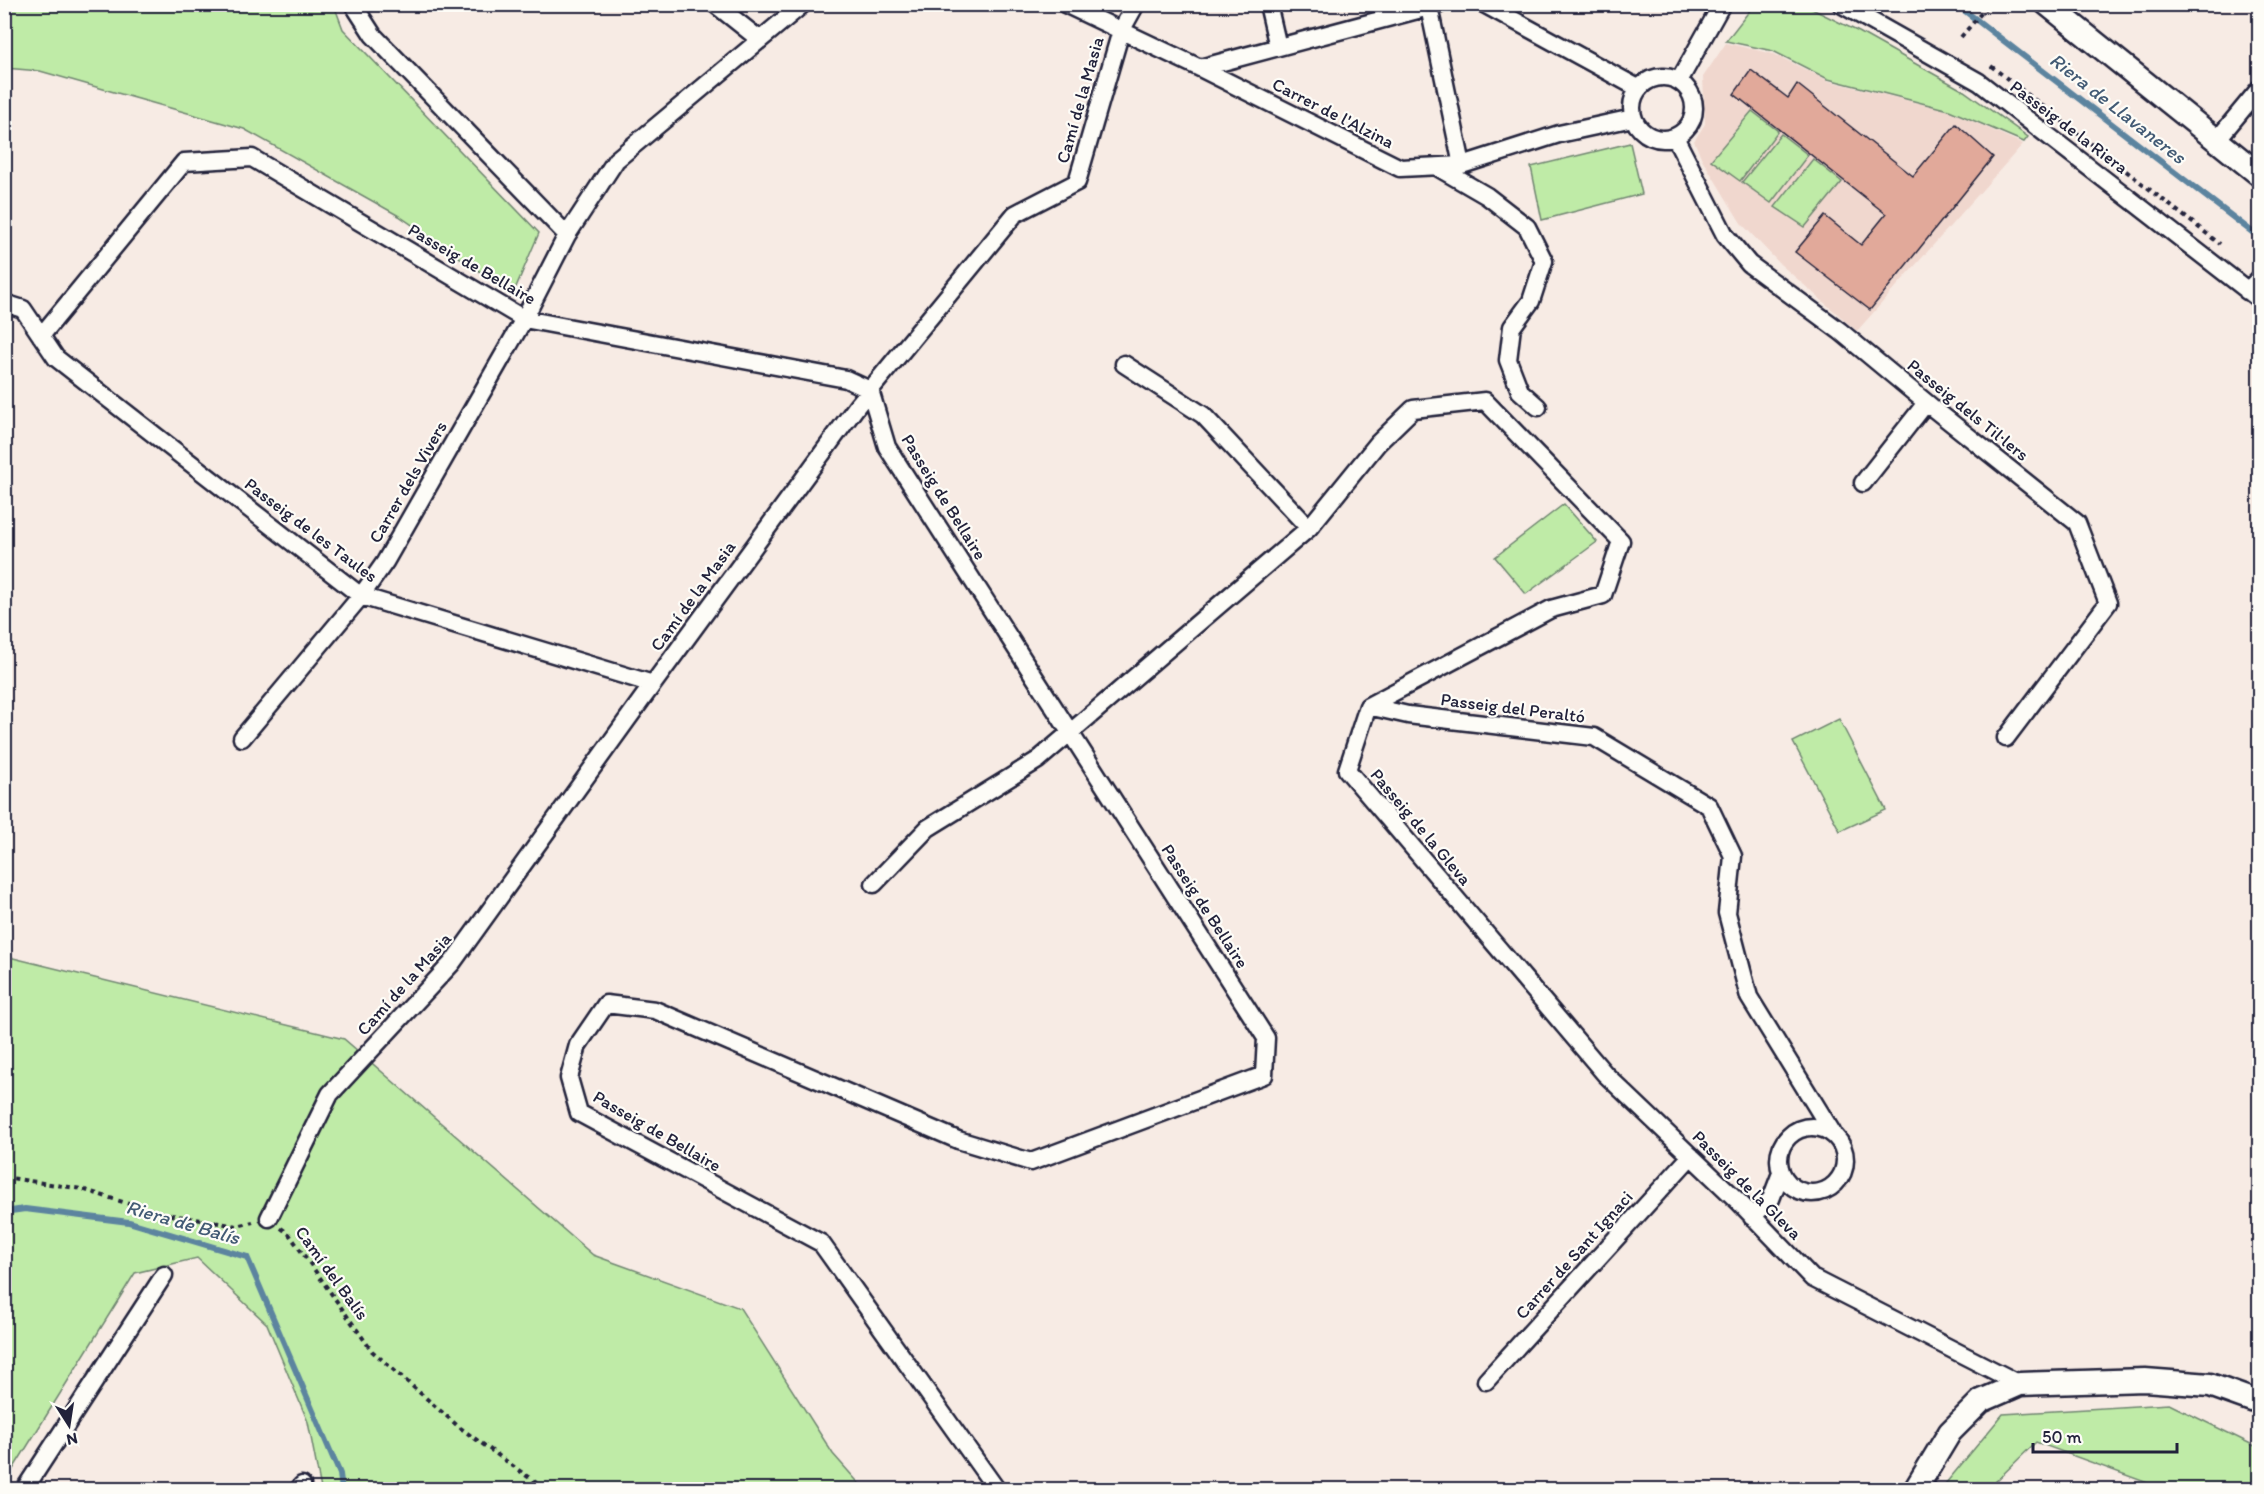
<svg xmlns="http://www.w3.org/2000/svg" width="2264" height="1494" viewBox="0 0 2264 1494" font-family="Itim,sans-serif">
	<rect width="100%" height="100%" fill="#f7ebe4"/>
	<filter id="ink" filterUnits="userSpaceOnUse"><feTurbulence type="fractalNoise" baseFrequency=".0167" numOctaves="2"/><feDisplacementMap in="SourceGraphic" scale="12" xChannelSelector="R" yChannelSelector="G"/><feConvolveMatrix kernelMatrix="1 2 1 2 8 2 1 2 1" color-interpolation-filters="sRGB"/></filter>
	<g filter="url(#ink)">
		<!-- built -->
		<path fill="#f0d7ce" d="M1726 43 1774 54 1829 81 1950 111 2023 144 1857 331 1780 264 1741 223 1702 159 1694 141 1705 124 1703 77Z"/>
		<!-- green -->
		<path fill="#bfeba7" stroke="#708671" stroke-width="1.5" d="M4 5H334L343 29 539 233 513 294 399 216 244 129 40 71 5 68Z
			M1754 5H1804L1859 32 1964 91 2028 137 2024 142 1949 110 1828 79 1773 51 1726 41Z
			M1752 111 1778 131 1740 181 1711 160Z
			M1781 134 1808 155 1771 203 1742 182Z
			M1630 143 1642 194 1542 220 1531 167Z
			M1813 159 1842 182 1805 227 1775 207Z
			M1564 504 1597 542 1526 594 1495 557Z
			M1839 719 1886 810 1840 831 1793 742Z
			M5 956 344 1039 593 1255 740 1308 833 1454 864 1489H321L308 1422 267 1324 197 1258 135 1273 5 1482Z
			M2169 1404 2259 1448V1489H2164L2036 1442 1988 1489H1941L2003 1414Z"/>
		<g fill="none" stroke-linecap="round" stroke-linejoin="round">
			<!-- stream -->
			<path stroke="#5b849f" stroke-width="6" d="M1956 4 2260 238
				M4 1212 25 1209 129 1222 247 1257 340 1474 342 1490"/>
		</g>
		<!-- building -->
		<path fill="#e1a99a" stroke="#22223b" stroke-width="1.5" d="M1751 70 1788 98 1797 84 1913 176 1956 124 1993 157 1870 310 1795 252 1825 216 1861 245 1886 214 1734 94Z"/>
		<g fill="none" stroke-linecap="round" stroke-linejoin="round">
			<!-- street casing -->
			<g stroke="#22223b" stroke-width="21">
				<path id="street" d="M353 4 373 35 567 235
					M715 4 759 39
					M1065 4 1200 68 1400 168 1462 165 1559 134 1633 118
					M1268 4 1278 47
					M1484 4 1638 88
					M1841 4 1979 82 2260 300
					M1429 7 1462 165
					M1200 68 1440 4
					M1632 108a31 31 0 1 1 62 0a31 31 0 1 1-62 0Z
					M1679 81 1722 4
					M1675 137 1725 235 1749 264 1840 331 1934 409 2077 523 2108 603 2006 738
					M2216 141 2260 88
					M1437 167 1487 196 1527 227 1544 261 1531 301 1512 327 1508 360 1520 391 1538 407
					M2247 291 2260 278
					M4 303 23 309 56 358 361 596 653 684
					M41 336 184 162 252 158 524 319 846 379 870 390 887 447 1266 1038 1264 1075 1031 1162 958 1140 655 1010 606 1004 578 1045 569 1078 579 1113 821 1243 997 1490
					M1124 364 1203 415 1309 528
					M1863 483 1926 403
					M1368 706 1408 715 1594 737 1709 806 1733 856 1727 913 1749 997 1832 1132
					M242 738 361 596 385 562 524 319 567 235 616 160 803 4
					M874 884 928 828 1038 760 1309 528 1378 443 1413 409 1485 401 1621 541 1603 595 1551 609 1368 706 1347 770 1605 1074 1740 1203 1812 1278 2020 1384
					M1779 1160a33 33 0 1 1 66 0a33 33 0 1 1-66 0Z
					M1752 1217 1771 1199 1781 1173
					M269 1218 330 1094 452 963 642 699 857 406 1015 214 1077 182 1121 31 1136 4
					M1486 1381 1691 1156
					M24 1490 164 1275
					M298 1490 302 1485"/>
			</g>
			<!-- secondary casing -->
			<g stroke="#22223b" stroke-width="27">
				<path id="secondary" d="M2047 4 2260 175
					M1915 1490 1950 1432 1981 1401 2020 1384 2145 1380 2210 1385 2260 1403"/>
			</g>
			<!-- path -->
			<path stroke="#22223b" stroke-width="4" stroke-dasharray="4.5 4.5" stroke-linecap="butt" d="M1961 37 1989 4
				M1991 66 2220 244
				M4 1177 82 1189 154 1212 237 1226 253 1222
				M281 1228 289 1234 372 1351 459 1427 542 1487 554 1490"/>
			<!-- street -->
			<use href="#street" stroke="#fdfcf7" stroke-width="16"/>
			<!-- secondary -->
			<use href="#secondary" stroke="#fdfcf7" stroke-width="22"/>
		</g>
	</g>
	<g text-anchor="middle" dominant-baseline="central" stroke-width="4.5" stroke-linejoin="round" paint-order="stroke">
		<!-- street labels -->
		<g font-size="18" fill="#22223b" stroke="#fdfcf7">
			<text transform="translate(1080 100) rotate(-74)">Camí de la Masia</text>
			<text transform="translate(1333 113) rotate(27)">Carrer de l'Alzina</text>
			<text transform="translate(2069 127) rotate(37)">Passeig de la Riera</text>
			<text transform="translate(472 264) rotate(30)">Passeig de Bellaire</text>
			<text transform="translate(1968 410) rotate(39)">Passeig dels Til·lers</text>
			<text transform="translate(408 482) rotate(-60)">Carrer dels Vivers</text>
			<text transform="translate(944 497) rotate(58)">Passeig de Bellaire</text>
			<text transform="translate(311 530) rotate(37)">Passeig de les Taules</text>
			<text transform="translate(693 596) rotate(-54)">Camí de la Masia</text>
			<text transform="translate(1513 708) rotate(7)">Passeig del Peraltó</text>
			<text transform="translate(1421 827) rotate(50)">Passeig de la Gleva</text>
			<text transform="translate(1205 906) rotate(57)">Passeig de Bellaire</text>
			<text transform="translate(404 984) rotate(-48)">Camí de la Masia</text>
			<text transform="translate(657 1131) rotate(30)">Passeig de Bellaire</text>
			<text transform="translate(1747 1185) rotate(45)">Passeig de la Gleva</text>
			<text transform="translate(1574 1255) rotate(-48)">Carrer de Sant Ignaci</text>
			<text transform="translate(332 1273) rotate(54)">Camí del Balís</text>
		</g>
		<!-- water labels -->
		<g font-size="20" font-style="italic" fill="#435b75" stroke="#fdfcf7">
			<text transform="translate(2118 108) rotate(38)">Riera de Llavaneres</text>
			<text transform="translate(183 1222) rotate(16)">Riera de Balís</text>
		</g>
	</g>
	<!-- margin -->
	<rect width="2264" height="1494" fill="none" stroke="#fdfcf7" stroke-width="24"/>
	<rect x="12" y="12" width="2240" height="1470" fill="none" stroke="#22223b" stroke-width="2" filter="url(#ink)"/>
	<!-- north arrow -->
	<g transform="translate(69 1425) rotate(168)" stroke="#fdfcf7" stroke-width="4.5" paint-order="stroke">
	<path d="M0-4.5L10 22L0 15L-10 22Z" fill="#22223b"/>
	<text y="-9" font-size="16" font-weight="bold" text-anchor="middle" fill="#22223b">N</text>
	</g>
	<!-- scale -->
	<path d="M2033 1443v9h144v-9" fill="none" stroke="#22223b" stroke-width="3"/>
	<text x="2042" y="1443" font-size="18" fill="#22223b" stroke="#fdfcf7" stroke-width="4.5" paint-order="stroke">50 m</text>
</svg>
